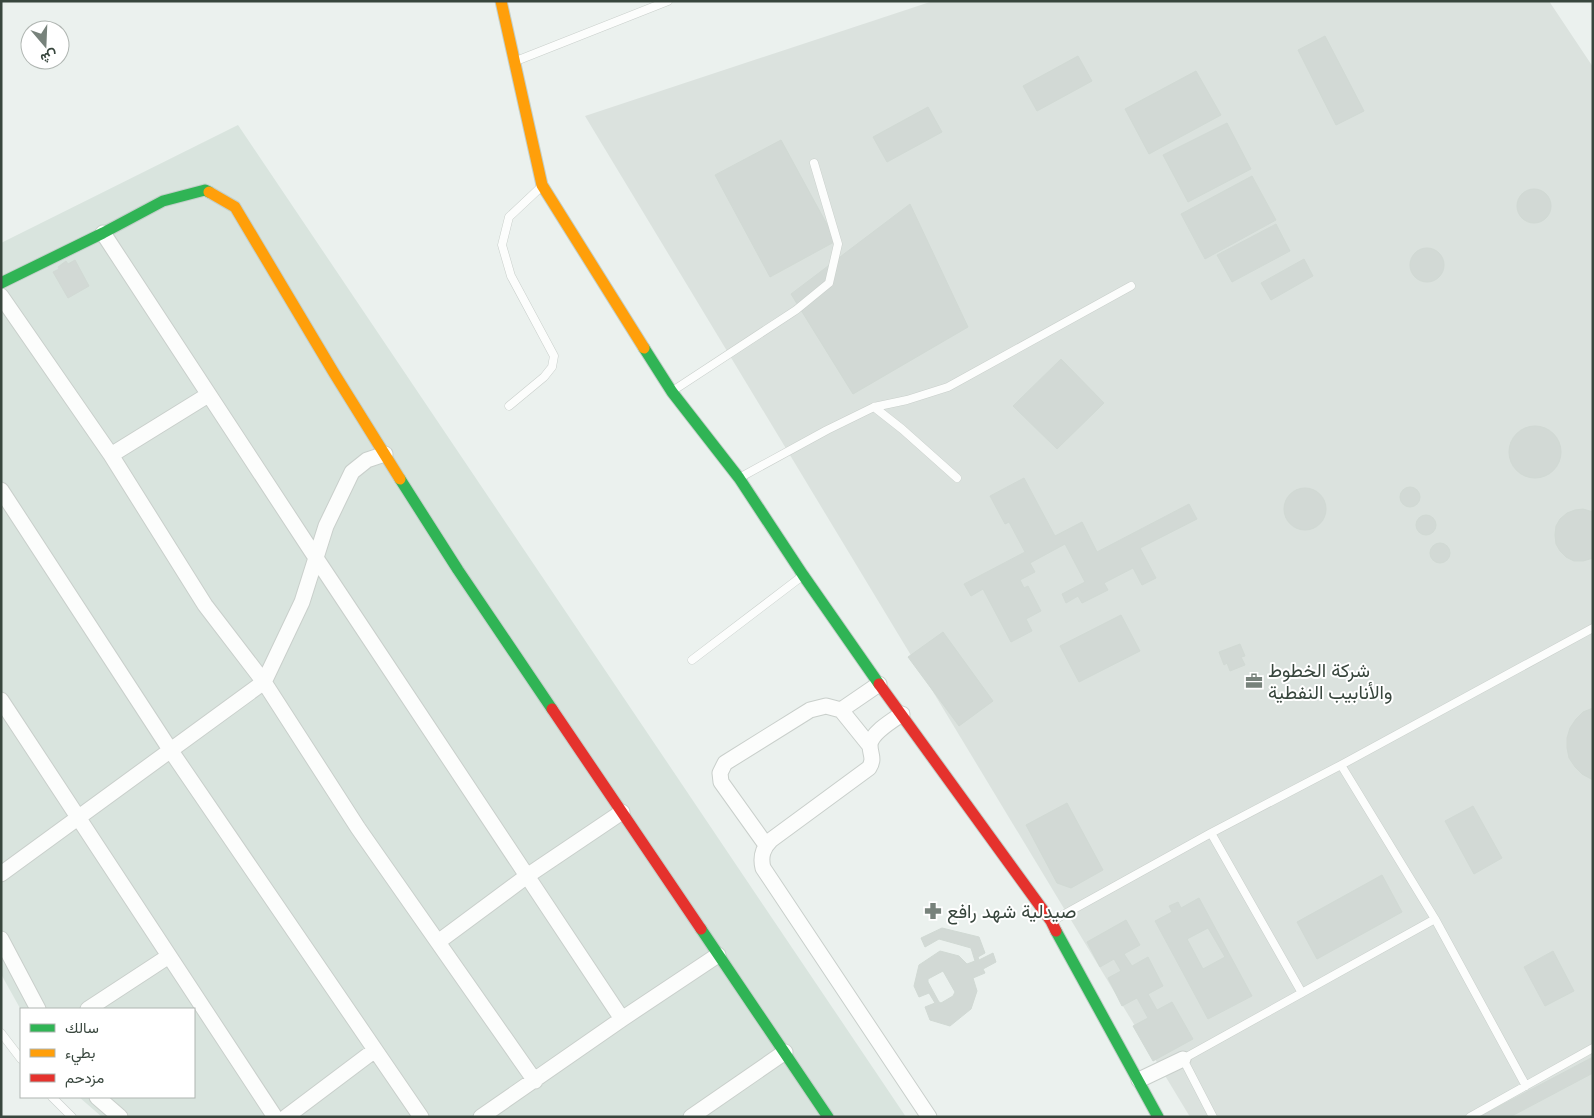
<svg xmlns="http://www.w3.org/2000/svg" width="1594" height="1118" viewBox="0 0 1594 1118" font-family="Mulish,Vazirmatn,sans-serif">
	<rect width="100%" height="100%" fill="#ebf1ee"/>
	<!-- residential -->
	<path fill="#d9e4de" d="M238 125 906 1117H102L79 1097H194V1009L21 1010 1 974V243Z"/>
	<!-- industrial -->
	<path fill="#dbe2de" d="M933 1H1549L1593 67V1117H1190L585 116Z"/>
	<!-- building -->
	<path fill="#d2d9d5" stroke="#d1d9d4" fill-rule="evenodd" d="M1325 36 1364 111 1336 125 1298 50Z
		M1078 56 1092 81 1037 111 1023 86Z
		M1196 71 1221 115 1149 154 1125 109Z
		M928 107 942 132 887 162 873 137Z
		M1227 123 1251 169 1188 202 1163 155Z
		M781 140 836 241 770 277 715 175Z
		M1252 176 1276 220 1205 259 1181 214Z
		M1517 206a17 17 0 1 1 34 0a17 17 0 1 1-34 0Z
		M910 204 968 327 853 394 791 294Z
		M1276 224 1290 251 1232 282 1217 255Z
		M1410 265a17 17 0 1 1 34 0a17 17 0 1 1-34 0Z
		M1304 259 1313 276 1271 300 1261 283Z
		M75 260 89 286 68 298 53 272 59 269 58 267 66 261 68 264Z
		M1061 359 1104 403 1057 449 1013 406Z
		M1509 452a26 26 0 1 1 52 0a26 26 0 1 1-52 0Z
		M1024 478 1055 536 1082 522 1097 552 1189 504 1197 519 1140 548 1156 578 1142 585 1133 568 1104 583 1108 590 1082 603 1078 596 1066 603 1062 594 1085 582 1065 544 1030 563 1035 572 1020 580 1024 588 1028 586 1041 611 1026 619 1032 631 1011 642 983 589 971 596 964 584 1025 552 1009 522 1005 524 990 496Z
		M1400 497a10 10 0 1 1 20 0a10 10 0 1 1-20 0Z
		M1284 509a21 21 0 1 1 42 0a21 21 0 1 1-42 0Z
		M1583 509 1593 512V558L1583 561H1574L1566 557 1560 551 1556 544 1555 535 1556 526 1560 519 1567 513 1575 510Z
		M1416 525a10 10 0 1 1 20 0a10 10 0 1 1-20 0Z
		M1430 553a10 10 0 1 1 20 0a10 10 0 1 1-20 0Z
		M1121 615 1140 651 1079 682 1060 646Z
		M943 632 993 701 959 726 908 657Z
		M1240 644 1245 656 1241 657 1245 665 1230 671 1227 663 1224 665 1219 652Z
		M1593 708V780L1582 774 1575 767 1569 758 1567 748V738L1570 728 1576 719 1583 712Z
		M1067 803 1103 870 1071 888 1057 883 1026 825Z
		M1473 806 1502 858 1474 874 1445 821Z
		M1382 875 1402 912 1317 959 1297 922Z
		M1199 898 1252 996 1208 1019 1155 921 1172 912 1169 906 1178 902 1181 908ZM1208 928 1225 957 1203 969 1187 939Z
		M1126 920 1140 945 1124 954 1132 966 1148 957 1163 986 1148 994 1157 1010 1172 1002 1193 1039 1153 1061 1133 1026 1148 1018 1137 998 1122 1006 1108 978 1121 971 1114 959 1100 967 1087 942Z
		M942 928 979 937 985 953 978 957 979 960 993 953 996 962 983 969 985 973 973 978 977 991 971 1009 950 1026 930 1020 925 1007 935 1003 929 993 919 997 914 986 919 965 940 951 959 956 967 964 975 961 971 948 939 939 925 947 921 938ZM943 971 955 992 953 996 941 1003 939 1002 928 982V979Z
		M1553 951 1574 991 1545 1006 1524 967Z
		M1593 1057V1073L1510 1117H1479Z"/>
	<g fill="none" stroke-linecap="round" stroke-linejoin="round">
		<!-- lane casing -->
		<g stroke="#c9cfcb" stroke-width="9">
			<path id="lane" d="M516 61 668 1
				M674 390 796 310 829 283 838 244 814 163
				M509 406 544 377 552 367 554 356 511 276 502 245 509 217 541 187
				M874 407 902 429 957 478
				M741 477 827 430 874 407 907 400 948 387 1131 286
				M692 660 801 577
				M1341 765 1435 919 1526 1086
				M1211 833 1302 993
				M1054 920 1211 833 1341 765 1593 628
				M1 1033 21 1059
				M52 1097 72 1117
				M1213 1117 1183 1059 1435 919
				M1470 1117 1593 1048"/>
		</g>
		<!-- street casing -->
		<g stroke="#c9cfcb" stroke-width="17">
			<path id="street" d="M103 233 316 558 622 1019
				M1 296 111 455 205 605 264 682 358 828 535 1081
				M111 455 208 395
				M1 490 171 751 421 1117
				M1 700 275 1117
				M841 710 879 684
				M902 714C893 720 871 733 870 745 870 755 875 758 869 768L771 840C763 848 760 856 763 868L929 1117
				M766 845 721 782 720 773 725 763 810 710 826 706 841 710 870 746
				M1 874 264 682 302 602 326 526 352 472 367 460 385 454
				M1 939 38 1009
				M438 942 527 876 622 812
				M88 1009 169 956
				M1139 1080 1183 1059
				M97 1097 120 1117
				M286 1117 375 1050
				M481 1117 622 1019 718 955
				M691 1117 785 1052"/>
		</g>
		<!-- fast casing -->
		<g stroke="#c3cfc9" stroke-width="13">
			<path id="fast" d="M1 283 103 233 163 201 205 190 209 192
				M644 348 672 392 739 478 803 575 879 684
				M400 479 458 570 552 709
				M701 929 828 1117
				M1056 931 1158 1117"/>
		</g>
		<!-- slow casing -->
		<g stroke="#c3cfc9" stroke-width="13">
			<path id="slow" d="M501 1 542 185 644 348
				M209 192 235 207 334 373 400 479"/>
		</g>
		<!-- jam casing -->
		<g stroke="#c3cfc9" stroke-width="13">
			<path id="jam" d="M879 684 1051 921 1056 931
				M552 709 701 929"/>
		</g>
		<!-- lane -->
		<use href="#lane" stroke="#fcfdfc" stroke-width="8"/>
		<!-- street -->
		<use href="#street" stroke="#fcfdfc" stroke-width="15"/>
		<!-- fast -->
		<use href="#fast" stroke="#30b455" stroke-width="11"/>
		<!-- slow -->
		<use href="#slow" stroke="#ff9f0a" stroke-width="11"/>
		<!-- jam -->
		<use href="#jam" stroke="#e5322d" stroke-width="11"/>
	</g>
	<!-- icons -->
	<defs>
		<g id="office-bare" transform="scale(1.35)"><path d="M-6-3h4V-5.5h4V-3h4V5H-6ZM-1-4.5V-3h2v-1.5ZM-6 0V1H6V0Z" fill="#77827b" stroke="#fff" stroke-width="2.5" paint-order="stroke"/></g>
		<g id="pharmacy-bare" transform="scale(1.35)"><path d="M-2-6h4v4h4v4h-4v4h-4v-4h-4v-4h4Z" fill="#77827b" stroke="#fff" stroke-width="2.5" paint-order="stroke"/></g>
	</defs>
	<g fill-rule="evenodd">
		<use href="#office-bare" x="1254" y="681"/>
		<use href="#pharmacy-bare" x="933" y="911"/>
	</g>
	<g text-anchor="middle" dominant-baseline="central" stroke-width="4" stroke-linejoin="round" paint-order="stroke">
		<!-- poi labels -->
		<g font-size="19" fill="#38463d" stroke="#fff" text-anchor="start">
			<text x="1268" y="670">شركة الخطوط<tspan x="1268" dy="22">والأنابيب النفطية</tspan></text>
			<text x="947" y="911">صيدلية شهد رافع</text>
		</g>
	</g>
	<!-- border -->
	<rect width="1594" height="1118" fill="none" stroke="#38463d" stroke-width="5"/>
	<!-- legend -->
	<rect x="20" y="1008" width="175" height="90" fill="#ffffff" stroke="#afb5b1"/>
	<rect x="30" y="1024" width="25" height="8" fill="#30b455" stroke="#afb5b1"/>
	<text x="65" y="1033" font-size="15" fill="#38463d">سالك</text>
	<rect x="30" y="1049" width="25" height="8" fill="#ff9f0a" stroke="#afb5b1"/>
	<text x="65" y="1058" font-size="15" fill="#38463d">بطيء</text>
	<rect x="30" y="1074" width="25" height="8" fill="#e5322d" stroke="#afb5b1"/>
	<text x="65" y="1083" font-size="15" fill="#38463d">مزدحم</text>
	<!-- north arrow -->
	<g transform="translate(45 45) rotate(161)"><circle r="24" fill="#ffffff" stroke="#afb5b1"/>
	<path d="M0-4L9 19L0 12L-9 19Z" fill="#77827b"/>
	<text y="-8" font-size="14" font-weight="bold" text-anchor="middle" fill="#38463d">ش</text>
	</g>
</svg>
